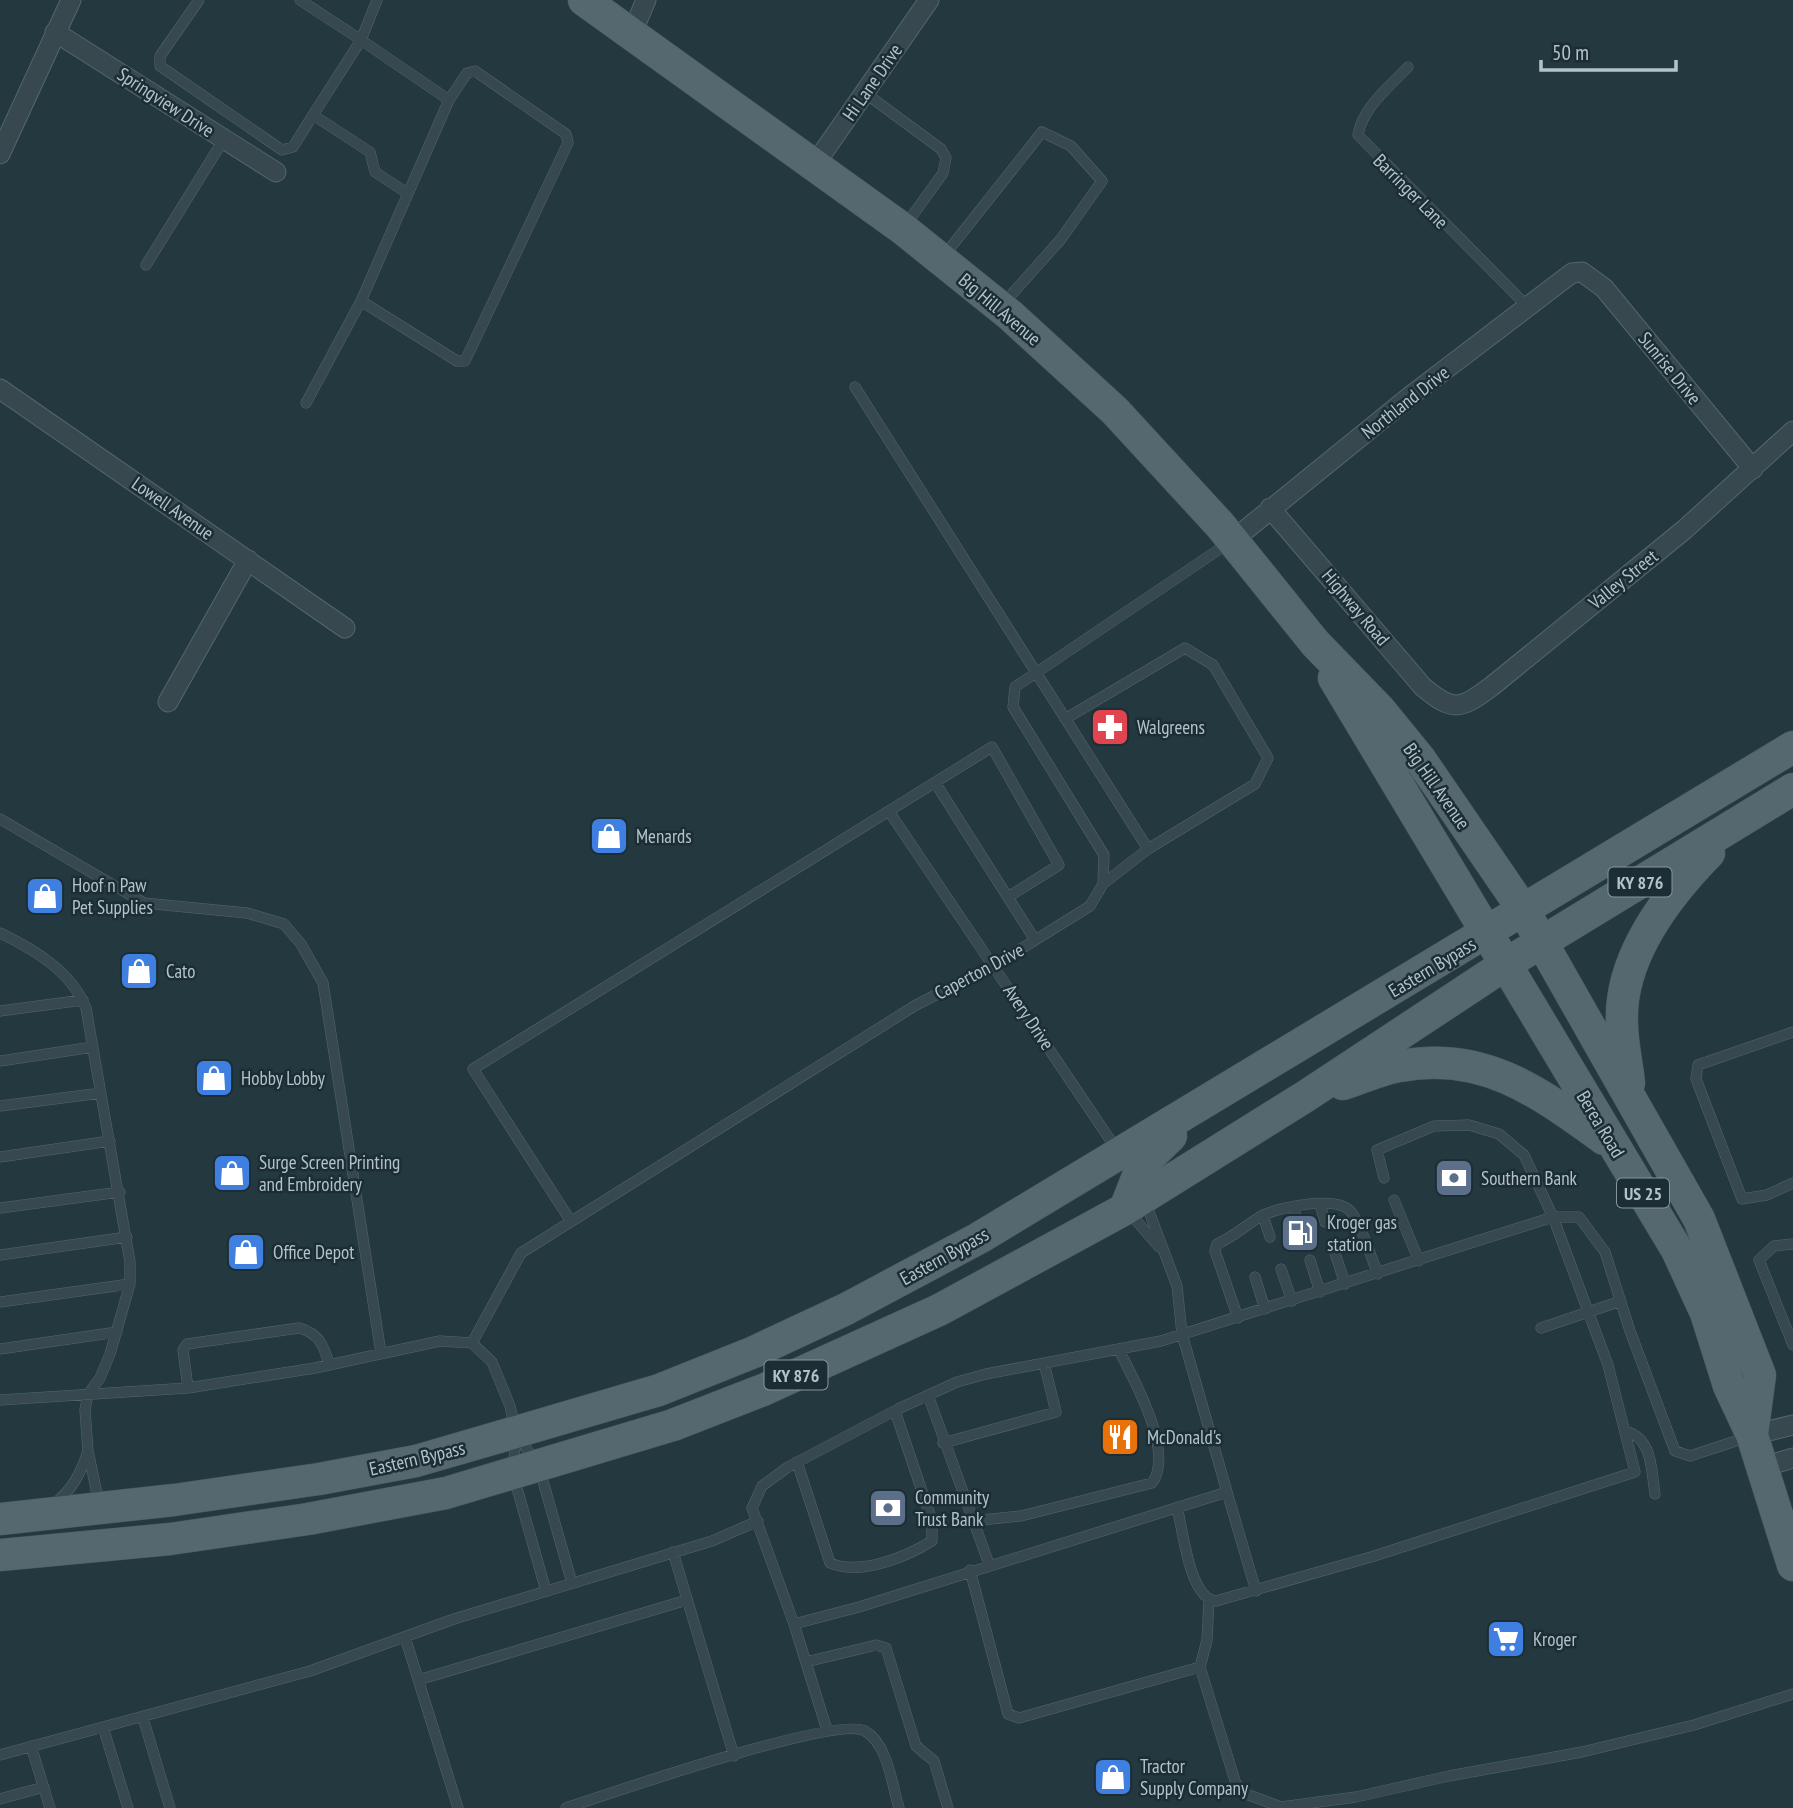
<svg xmlns="http://www.w3.org/2000/svg" width="1793" height="1808" viewBox="0 0 1793 1808" font-family="'PT Sans Narrow',sans-serif">
	<rect width="100%" height="100%" fill="#23383f"/>
	<g fill="none" stroke-linecap="round" stroke-linejoin="round">
		<!-- service casing -->
		<g stroke="#55666d" stroke-width="11">
			<path id="service" d="M199 0 160 56V66L282 150 293 147 313 115
				M300 0 361 40 313 115 370 152 375 172 407 193
				M1408 67C1390 86 1362 108 1358 135L1527 306
				M865 93 941 149 946 158 943 173 905 226
				M943 257 1042 132 1071 146 1102 181 1061 239 1003 304
				M146 265 224 139
				M361 301 457 361H465L568 143 566 134 475 71 467 73 449 100
				M855 387 1148 849 1103 884
				M306 403 361 301 449 100 361 40 377 0
				M1065 719 1185 648 1213 665 1268 758 1255 784 1148 849
				M936 784 1035 940
				M890 813 1117 1150
				M0 819 144 903 247 913 284 924 301 944 323 983 381 1353
				M0 933C35 950 71 971 86 1008L130 1262V1284L110 1354 100 1378 88 1394 85 1410 88 1451
				M0 1011 83 1000
				M1793 1032 1698 1065 1696 1079 1742 1199 1767 1195 1793 1183
				M0 1061 93 1047
				M0 1106 101 1093
				M0 1157 110 1141
				M1394 1200 1419 1261
				M1320 1204 1325 1222
				M1293 1207 1299 1226
				M0 1208 120 1192
				M1128 1211 1159 1247
				M1263 1216 1270 1237
				M570 1220 473 1069 992 747 1059 865 1008 897
				M1793 1244 1774 1246 1759 1260 1793 1345
				M1335 1253 1345 1284
				M0 1255 127 1237
				M1310 1260 1320 1292
				M1281 1269 1292 1301
				M1255 1277 1265 1309
				M0 1302 130 1284
				M1238 1318 1215 1251 1217 1244C1235 1236 1247 1224 1263 1215 1281 1207 1339 1194 1352 1213 1363 1230 1370 1255 1378 1274
				M1541 1328 1621 1301
				M472 1343 521 1253 916 1005 995 965 1090 906 1103 884 1104 855 1013 707 1015 687 1230 542
				M0 1349 117 1332
				M188 1388 183 1350 187 1344 299 1328C319 1333 324 1346 329 1364
				M928 1395 989 1564
				M0 1400 188 1388 315 1368 440 1341 472 1343 492 1362 510 1406 516 1432 513 1474 546 1591
				M1625 1431C1653 1438 1651 1469 1655 1494
				M518 1436 539 1467 572 1583
				M943 1443 1056 1412 1044 1363
				M797 1462 830 1563C860 1576 906 1557 932 1541V1521L895 1411
				M1227 1492 1256 1591
				M54 1504C72 1490 81 1473 88 1451L99 1503
				M1177 1507C1183 1530 1189 1598 1216 1601L1371 1557 1635 1472 1608 1365 1553 1217 1524 1155 1499 1134 1469 1125 1434 1126 1377 1150 1384 1178
				M972 1521 1021 1516 1152 1483C1175 1452 1134 1380 1119 1350
				M673 1552 734 1756
				M970 1570 1008 1714 1019 1718 1200 1667 1207 1640 1209 1600
				M794 1624 859 1607 1227 1492 1182 1334 1177 1286 1148 1209 1150 1201
				M405 1637 458 1808
				M806 1662 876 1645 886 1648 916 1746 934 1761 948 1808
				M1200 1667 1236 1784 1246 1794 1281 1807 1356 1797 1449 1776 1582 1752 1694 1725 1793 1694
				M418 1680 687 1600
				M143 1718 170 1808
				M103 1727 128 1808
				M827 1730 794 1624 752 1508 762 1486 788 1467 898 1409 957 1382 986 1374 1161 1341 1553 1217H1579L1605 1252 1630 1331 1675 1451 1690 1456 1748 1437
				M31 1746 50 1808
				M0 1755 310 1671 454 1619 712 1541 758 1521
				M0 1799 44 1787
				M566 1808C608 1794 838 1715 865 1731 888 1744 892 1785 899 1808"/>
		</g>
		<!-- minor casing -->
		<g stroke="#55666d" stroke-width="21">
			<path id="minor" d="M55 32 276 172
				M632 33 646 0
				M0 154 71 0
				M815 164 929 0
				M0 389 345 628
				M1270 508 1423 687C1454 713 1461 709 1492 686L1684 530 1793 431
				M1233 540 1413 394 1572 273 1582 272 1604 288 1753 469
				M168 702 248 560
				M1752 1435 1793 1425
				M1763 1467 1793 1458"/>
		</g>
		<!-- primary casing -->
		<g stroke="#43555b" stroke-width="33">
			<path id="primary" d="M584 0 903 229 1010 315 1115 411 1220 525 1315 643 1380 710 1420 759 1524 911 1699 1219 1760 1375 1752 1435
				M1334 678 1677 1250 1706 1313 1729 1386 1752 1435 1793 1565
				M1629 1083C1627 1063 1622 1043 1622 1023 1619 958 1666 897 1709 853
				M1343 1084C1362 1078 1381 1069 1400 1066 1484 1050 1540 1093 1604 1139
				M1125 1209 1143 1163 1171 1136
				M0 1519 174 1500 319 1479 416 1461 516 1432 659 1390 754 1352 846 1309 979 1238 1793 747
				M0 1555 170 1539 308 1519 446 1493 673 1425 763 1390 939 1310 1125 1209 1306 1096 1506 964 1793 789"/>
		</g>
		<!-- service -->
		<use href="#service" stroke="#37494f" stroke-width="10"/>
		<!-- minor -->
		<use href="#minor" stroke="#37494f" stroke-width="19"/>
		<!-- primary -->
		<use href="#primary" stroke="#55686f" stroke-width="32"/>
	</g>
	<!-- icons -->
	<defs>
		<g id="pharmacy-square" transform="scale(2.0125)"><rect x="-9" y="-9" width="18" height="18" rx="4" fill="#e0444e" stroke="#1c2e34"/><path d="M-2-6h4v4h4v4h-4v4h-4v-4h-4v-4h4Z" fill="#fff"/></g>
		<g id="shop-square" transform="scale(2.0125)"><rect x="-9" y="-9" width="18" height="18" rx="4" fill="#3f7fe0" stroke="#1c2e34"/><path d="M-5-2.5h2.3a2.7 3.5 0 0 1 5.4 0H5L5.5 6h-11ZM-1.5-2.5h3a1.5 2.3 0 0 0-3 0Z" fill="#fff"/></g>
		<g id="bank-square" transform="scale(2.0125)"><rect x="-9" y="-9" width="18" height="18" rx="4" fill="#5c6f8a" stroke="#1c2e34"/><path d="M-6-4H6V4H-6ZM0-2.3a2.3 2.3 0 1 0 0 4.6a2.3 2.3 0 1 0 0-4.6Z" fill="#fff"/></g>
		<g id="fuel-square" transform="scale(2.0125)"><rect x="-9" y="-9" width="18" height="18" rx="4" fill="#5c6f8a" stroke="#1c2e34"/><path d="M-5.5-6h7V0h2V4h1.3V-2.5L3-4.5l.8-.8L6-3V5H2.5V1h-1V6h-7ZM-4.2-4.7v3.2H.2V-4.7Z" fill="#fff"/></g>
		<g id="restaurant-square" transform="scale(2.0125)"><rect x="-9" y="-9" width="18" height="18" rx="4" fill="#e8710a" stroke="#1c2e34"/><path d="M-5-6h1v4h1v-4h1v4h1v-4h1v5L-1.5 .5V6h-2V.5L-5-1ZM5-6V6H3V1.5H1.5Q1.5-4 5-6Z" fill="#fff"/></g>
		<g id="supermarket-square" transform="scale(2.0125)"><rect x="-9" y="-9" width="18" height="18" rx="4" fill="#3f7fe0" stroke="#1c2e34"/><path d="M-6-5.5h2.5l.6 2H6L4.5 2H-2.5L-4.4-4H-6ZM-1.5 3.2a1.3 1.3 0 1 0 .1 0ZM3 3.2a1.3 1.3 0 1 0 .1 0Z" fill="#fff"/></g>
	</defs>
	<g fill-rule="evenodd">
		<use href="#pharmacy-square" x="1110" y="727"/>
		<use href="#shop-square" x="609" y="836"/>
		<use href="#shop-square" x="45" y="896"/>
		<use href="#shop-square" x="139" y="971"/>
		<use href="#shop-square" x="214" y="1078"/>
		<use href="#shop-square" x="232" y="1173"/>
		<use href="#bank-square" x="1454" y="1178"/>
		<use href="#fuel-square" x="1300" y="1233"/>
		<use href="#shop-square" x="246" y="1252"/>
		<use href="#restaurant-square" x="1120" y="1437"/>
		<use href="#bank-square" x="888" y="1508"/>
		<use href="#supermarket-square" x="1506" y="1639"/>
		<use href="#shop-square" x="1113" y="1777"/>
	</g>
	<g text-anchor="middle" dominant-baseline="central" stroke-width="5" stroke-linejoin="round" paint-order="stroke">
		<!-- shield labels -->
		<g fill="#1c2e34" stroke="#86969d" stroke-width="2">
			<rect x="1608.5" y="867.5" width="63" height="29" rx="5"/>
			<rect x="1617" y="1178.5" width="52" height="29" rx="5"/>
			<rect x="764.5" y="1360.5" width="63" height="29" rx="5"/>
		</g>
		<g font-size="18" font-weight="bold" fill="#b3c3ca">
			<text x="1640" y="882">KY 876</text>
			<text x="1643" y="1193">US 25</text>
			<text x="796" y="1375">KY 876</text>
		</g>
		<!-- street labels -->
		<g font-size="19" fill="#b3c3ca" stroke="#1c2e34">
			<text transform="translate(872 82) rotate(-55)">Hi Lane Drive</text>
			<text transform="translate(166 102) rotate(33)">Springview Drive</text>
			<text transform="translate(1411 191) rotate(45)">Barringer Lane</text>
			<text transform="translate(1000 309) rotate(40)">Big Hill Avenue</text>
			<text transform="translate(1670 368) rotate(51)">Sunrise Drive</text>
			<text transform="translate(1405 402) rotate(-38)">Northland Drive</text>
			<text transform="translate(173 508) rotate(35)">Lowell Avenue</text>
			<text transform="translate(1623 579) rotate(-39)">Valley Street</text>
			<text transform="translate(1356 607) rotate(50)">Highway Road</text>
			<text transform="translate(1437 786) rotate(55)">Big Hill Avenue</text>
			<text transform="translate(1432 967) rotate(-31)">Eastern Bypass</text>
			<text transform="translate(979 971) rotate(-28)">Caperton Drive</text>
			<text transform="translate(1029 1017) rotate(56)">Avery Drive</text>
			<text transform="translate(1601 1124) rotate(59)">Berea Road</text>
			<text transform="translate(944 1256) rotate(-29)">Eastern Bypass</text>
			<text transform="translate(417 1458) rotate(-13)">Eastern Bypass</text>
		</g>
		<!-- poi labels -->
		<g font-size="19" fill="#b3c3ca" stroke="#1c2e34" text-anchor="start">
			<text x="1137" y="727">Walgreens</text>
			<text x="636" y="836">Menards</text>
			<text x="72" y="885">Hoof n Paw<tspan x="72" dy="22">Pet Supplies</tspan></text>
			<text x="166" y="971">Cato</text>
			<text x="241" y="1078">Hobby Lobby</text>
			<text x="259" y="1162">Surge Screen Printing<tspan x="259" dy="22">and Embroidery</tspan></text>
			<text x="1481" y="1178">Southern Bank</text>
			<text x="1327" y="1222">Kroger gas<tspan x="1327" dy="22">station</tspan></text>
			<text x="273" y="1252">Office Depot</text>
			<text x="1147" y="1437">McDonald's</text>
			<text x="915" y="1497">Community<tspan x="915" dy="22">Trust Bank</tspan></text>
			<text x="1533" y="1639">Kroger</text>
			<text x="1140" y="1766">Tractor<tspan x="1140" dy="22">Supply Company</tspan></text>
		</g>
	</g>
	<!-- scale -->
	<path d="M1541 60v10h135v-10" fill="none" stroke="#b3c3ca" stroke-width="3.5"/>
	<text x="1552" y="60" font-size="21" fill="#b3c3ca" stroke="#1c2e34" stroke-width="5" paint-order="stroke">50 m</text>
</svg>
